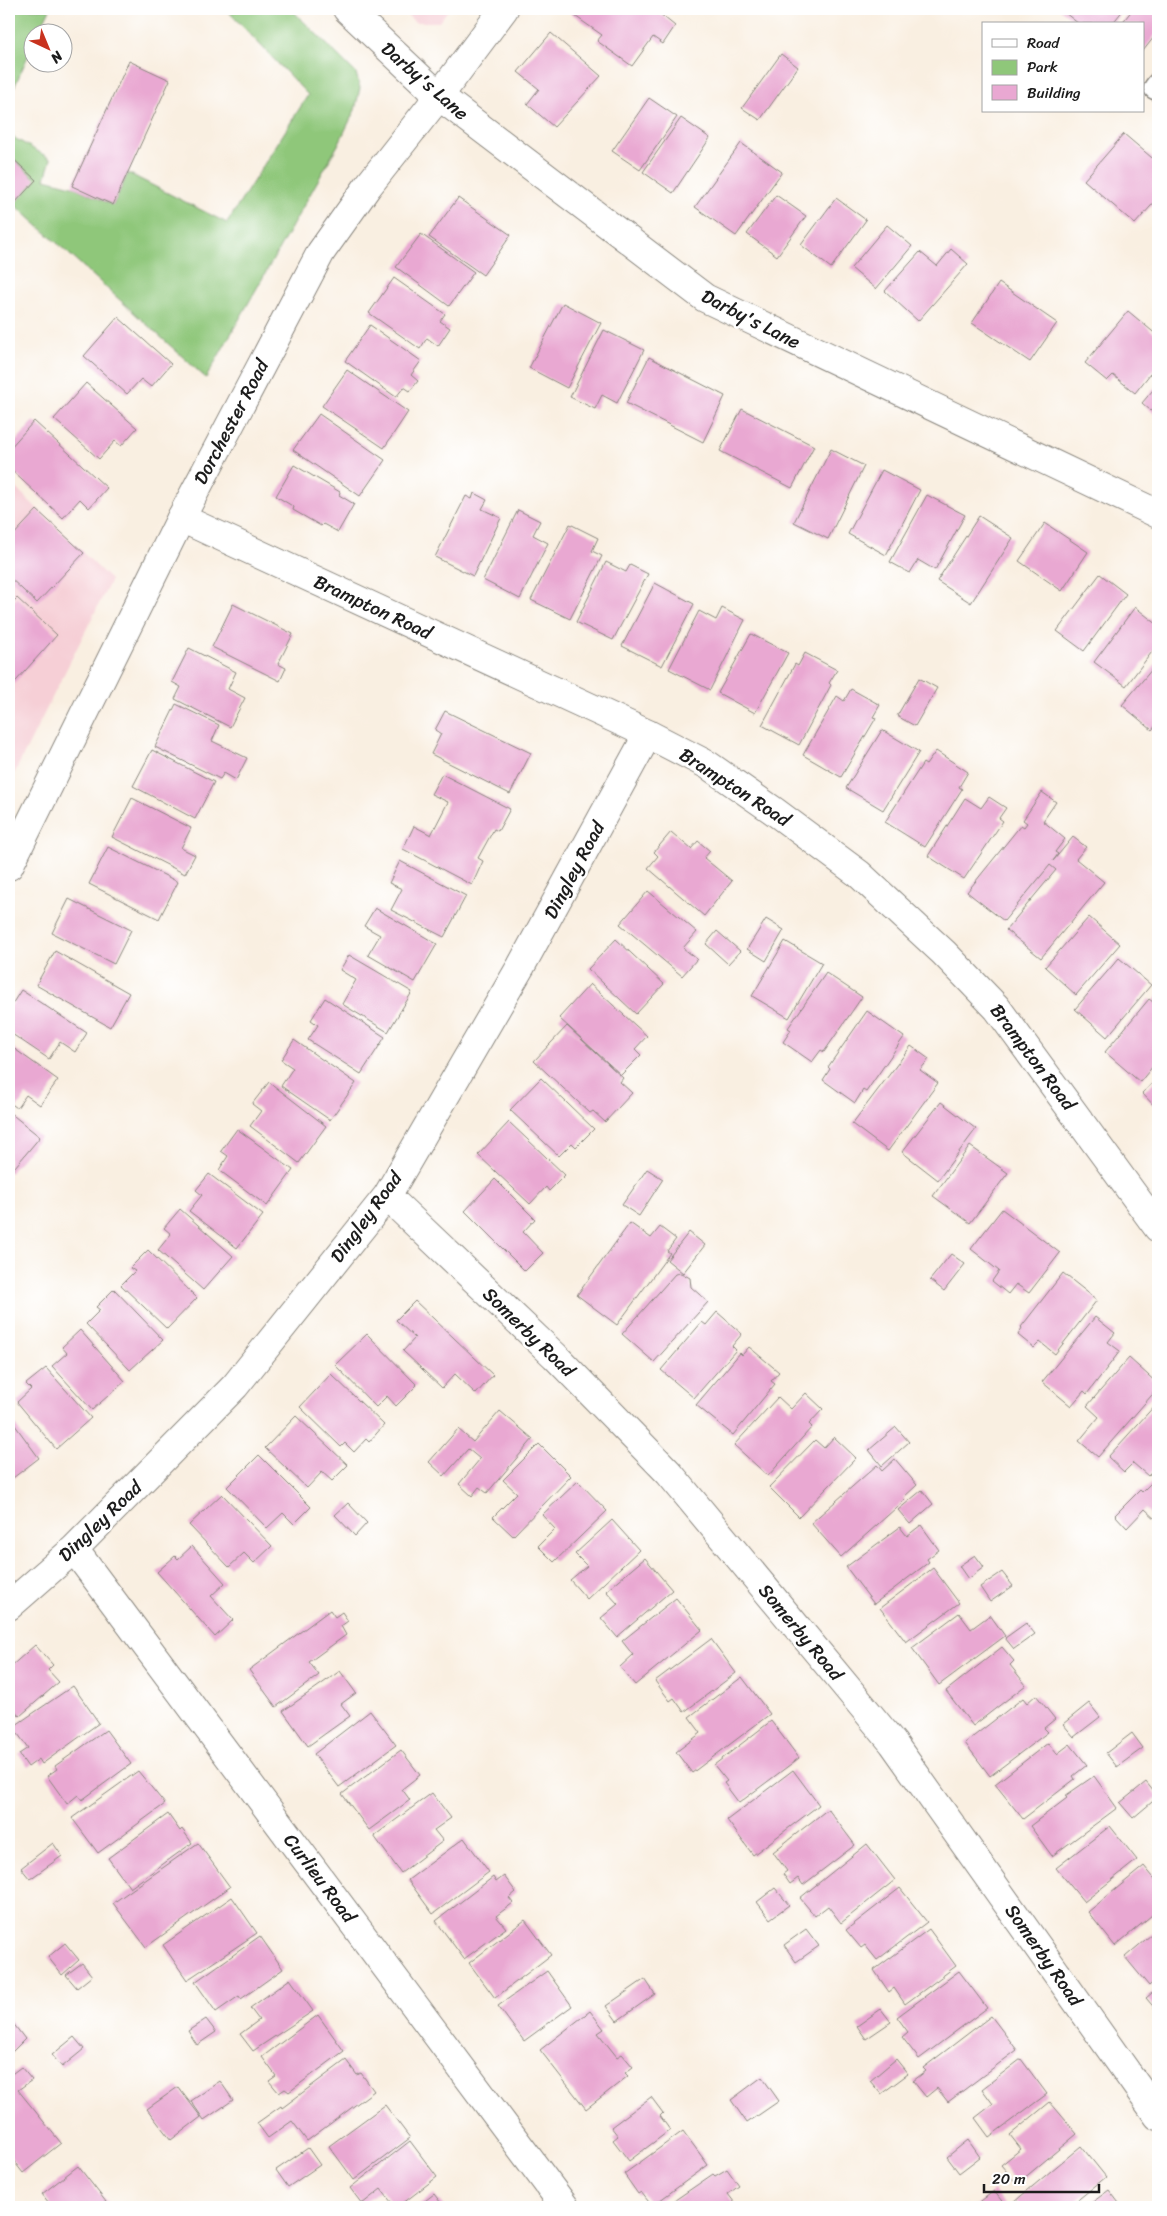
<svg xmlns="http://www.w3.org/2000/svg" width="1167" height="2216" viewBox="0 0 1167 2216" font-family="Sriracha,sans-serif">
	<rect width="100%" height="100%" fill="#fff"/>
	<filter id="ink" filterUnits="userSpaceOnUse"><feTurbulence type="fractalNoise" baseFrequency=".02" numOctaves="2"/><feDisplacementMap in="SourceGraphic" scale="10" xChannelSelector="R" yChannelSelector="G"/><feConvolveMatrix kernelMatrix="1 2 1 2 8 2 1 2 1" color-interpolation-filters="sRGB"/></filter>
	<filter id="wash" filterUnits="userSpaceOnUse"><feTurbulence type="fractalNoise" baseFrequency=".0096" numOctaves="4" result="noise"/><feDisplacementMap in="SourceGraphic" scale="20" xChannelSelector="R" yChannelSelector="G"/><feGaussianBlur stdDeviation="1.12" result="paint"/><feColorMatrix in="noise" values="0 0 0 0 0 0 0 0 0 0 0 0 0 0 0 0 0 1.4 0 .05"/><feComposite in="paint" operator="in"/></filter>
	<g filter="url(#wash)">
		<rect width="100%" height="100%" fill="#f9efe1"/>
		<!-- built -->
		<path fill="#f6cfd6" d="M400 9H449L439 22H415Z
			M9 481 111 580 9 784Z"/>
		<!-- green -->
		<path fill="#8fc77a" stroke="#56724b" d="M9 9H50L39 32H32V47L9 99Z
			M226 9H291L356 73 360 88 355 110 338 145 206 378 14 204 36 179 9 155V135L51 159 45 179 72 186 113 205 128 173 227 223 308 95Z"/>
		<g id="blocks">
			<!-- building -->
			<path fill="#e9a8d2" d="M565 9H654L675 26 663 44 653 37 632 66 597 41 602 35Z
				M1060 9H1124L1112 24H1079Z
				M1133 9H1158V32L1143 51V24H1121Z
				M551 33 601 76 554 127 527 104 539 89 518 72Z
				M781 54 798 67 760 120 742 108Z
				M129 61 170 80 113 205 72 186Z
				M649 98 677 117 640 170 612 151Z
				M681 118 710 138 673 193 643 172Z
				M1124 134 1158 163V198L1135 224 1084 180Z
				M741 143 782 172 736 236 695 207Z
				M9 155 36 180 14 204 9 199Z
				M776 195 806 216 777 256 747 234Z
				M458 198 511 235 483 275 429 237Z
				M836 198 866 220 831 268 801 245Z
				M887 225 912 246 876 289 851 268Z
				M421 234 474 272 449 306 396 267Z
				M951 249 968 264 918 321 885 291 920 252 937 266Z
				M394 278 445 314 440 321 450 328 438 346 427 338 420 349 369 313Z
				M999 283 1057 323 1030 362 972 323Z
				M563 303 601 323 567 388 529 368Z
				M1128 311 1158 336V364L1135 393 1113 375 1107 381 1085 363Z
				M118 317 171 364 151 387 141 379 127 394 84 356Z
				M370 325 421 361 411 375 418 381 410 391 404 387 396 397 345 361Z
				M604 330 644 350 617 403 602 395 595 409 570 397Z
				M649 357 725 396 703 442 626 403Z
				M347 370 408 412 384 448 322 406Z
				M86 383 137 428 121 446 115 441 99 459 54 419Z
				M1158 384V417L1142 403Z
				M742 409 814 446 792 488 720 451Z
				M319 414 385 460 360 496 293 450Z
				M34 421 107 488 89 508 80 499 63 518 9 468V449Z
				M831 449 864 466 828 539 794 522Z
				M294 465 340 492 339 495 354 504 338 532 323 524 321 526 293 510 294 507 276 496Z
				M882 470 920 490 886 555 848 534Z
				M474 493 487 500 482 509 501 518 473 576 435 557 466 496 472 499Z
				M927 495 965 515 935 570 918 560 910 573 890 562Z
				M37 510 84 553 37 603 9 577V540Z
				M518 510 540 521 533 535 548 543 520 599 483 580Z
				M979 516 1013 538 971 603 937 581Z
				M1045 523 1088 552 1062 591 1019 561Z
				M570 524 598 538 592 551 602 556 570 619 531 600Z
				M606 562 626 572 630 565 648 574 613 640 576 622Z
				M1100 574 1126 594 1084 651 1057 631Z
				M655 583 694 604 662 666 622 646Z
				M17 598 57 635 9 689V606Z
				M233 604 293 634 278 664 286 668 280 681 212 647Z
				M1135 607 1158 625V644L1126 686 1094 662Z
				M722 608 745 620 710 690 669 669 699 611 716 620Z
				M751 634 788 653 755 713 718 693Z
				M189 648 236 672 228 689 245 698 230 727 175 699 181 687 172 682Z
				M805 653 837 670 829 683 831 685 799 745 762 725 795 664 798 666Z
				M1158 662V723L1152 730 1122 705Z
				M919 678 937 688 915 726 897 716Z
				M851 689 880 705 873 717 876 718 841 777 803 755 837 696 844 701Z
				M176 704 219 725 212 741 247 758 236 780 224 773 220 779 155 747Z
				M445 711 531 753 510 794 431 754 441 734 435 730Z
				M882 730 919 752 883 810 846 788Z
				M152 750 214 782 195 819 133 786Z
				M936 751 968 772 959 787 962 789 925 847 885 822 923 763 926 765Z
				M442 774 510 809 498 831 494 829 478 858 483 861 472 885 403 849 414 826 431 835 448 802 431 794Z
				M1042 792 1056 802 1043 821 1065 839 1055 852 1058 854 1053 861 1073 837 1086 847 1076 859 1104 882 1041 958 1006 930 1056 870 1050 865 1004 921 967 892 1021 825 1024 827 1027 823 1023 820Z
				M989 797 1006 808 999 818 1003 821 964 879 928 856 965 798 981 808Z
				M132 798 191 828 181 848 195 855 185 874 112 837Z
				M671 832 691 849 698 841 710 851 704 858 732 881 704 916 648 868 658 856 654 852Z
				M108 847 178 882 159 919 89 884Z
				M400 861 466 896 444 937 391 910 402 889 389 883Z
				M648 891 697 932 683 948 697 959 682 976 620 924Z
				M69 899 131 930 114 964 52 933Z
				M375 908 437 944 415 982 368 955 380 935 364 926Z
				M1089 917 1120 944 1076 995 1045 967Z
				M766 919 784 930 766 961 747 949Z
				M717 931 740 951 728 964 706 944Z
				M616 939 664 984 636 1014 588 969Z
				M785 941 822 963 789 1018 752 996Z
				M55 951 129 993 110 1027 36 985Z
				M349 955 412 992 388 1032 342 1004 356 980 340 970Z
				M1119 958 1151 985 1107 1037 1075 1009Z
				M826 973 862 997 824 1052 821 1050 812 1062 783 1042 791 1030 788 1028Z
				M590 984 647 1036 635 1049 641 1055 621 1075 559 1018Z
				M21 990 87 1033 75 1052 60 1042 49 1059 9 1032V1009Z
				M1158 996V1060L1140 1082 1105 1052 1149 999 1153 1002Z
				M325 998 385 1037 361 1074 308 1040 318 1025 311 1020Z
				M867 1011 904 1037 866 1092 863 1090 855 1103 823 1080 830 1069 828 1067Z
				M567 1026 623 1078 620 1082 632 1093 605 1122 593 1111 590 1113 534 1061Z
				M294 1040 356 1083 330 1120 281 1086 293 1068 281 1060Z
				M9 1045 58 1080 40 1105 26 1095 17 1108 9 1102Z
				M911 1046 929 1059 920 1070 938 1083 888 1151 852 1124Z
				M541 1078 594 1129 576 1147 572 1143 559 1156 510 1110Z
				M1158 1078V1110L1142 1093Z
				M269 1082 326 1126 299 1163 250 1126 261 1111 252 1104Z
				M941 1102 976 1129 938 1180 902 1152Z
				M9 1112 40 1137 10 1173 9 1172Z
				M509 1122 565 1175 549 1191 546 1187 530 1204 478 1155Z
				M237 1129 293 1170 267 1206 219 1170 228 1156 221 1151Z
				M970 1146 1008 1173 970 1223 933 1196Z
				M647 1169 663 1179 639 1216 622 1205Z
				M209 1174 263 1215 237 1248 189 1211 202 1195 196 1190Z
				M495 1179 535 1219 523 1232 543 1253 525 1271 465 1211Z
				M180 1209 233 1256 203 1290 158 1250 171 1234 164 1228Z
				M1002 1209 1060 1253 1029 1293 1016 1284 1008 1294 992 1281 999 1271 971 1249Z
				M630 1223 651 1238 660 1227 676 1239 667 1251 670 1253 617 1325 577 1295Z
				M689 1232 705 1245 683 1273 667 1260Z
				M148 1250 197 1298 167 1329 121 1285 135 1271 130 1268Z
				M951 1254 965 1264 944 1291 930 1280Z
				M681 1273 690 1278 691 1287 708 1302 654 1362 622 1334 675 1274Z
				M1063 1273 1097 1300 1055 1354 1040 1342 1034 1348 1018 1335 1022 1328 1021 1327Z
				M114 1289 163 1340 130 1370 86 1324 100 1310 96 1307Z
				M415 1301 493 1375 476 1394 455 1374 442 1388 403 1351 415 1338 396 1320Z
				M717 1312 742 1334 732 1346 736 1350 694 1398 661 1370 702 1322 706 1325Z
				M1095 1317 1115 1333 1108 1342 1120 1351 1087 1394 1084 1391 1071 1406 1042 1382Z
				M80 1330 125 1381 92 1410 52 1366 67 1353 62 1347Z
				M367 1334 417 1385 396 1406 387 1396 376 1407 335 1365Z
				M749 1347 779 1372 771 1381 775 1384 733 1435 696 1405 740 1353 742 1355Z
				M1129 1358 1158 1384V1388L1098 1457 1079 1441 1099 1417 1087 1406Z
				M46 1368 91 1418 56 1449 17 1402 31 1389 26 1384Z
				M331 1374 384 1425 369 1442 366 1439 354 1452 345 1443 341 1447 300 1407Z
				M806 1393 823 1409 809 1424 812 1427 768 1476 734 1445 778 1397 791 1409Z
				M1158 1402V1465L1148 1476 1133 1463 1124 1472 1108 1457Z
				M500 1411 533 1439 487 1493 479 1487 472 1496 459 1484 480 1459 468 1449 444 1476 429 1462 458 1429 473 1442Z
				M296 1416 348 1465 332 1481 322 1472 307 1488 265 1448Z
				M9 1417 39 1458 9 1481Z
				M896 1427 909 1442 882 1466 869 1450Z
				M834 1437 856 1458 799 1517 769 1487 815 1440 824 1448Z
				M539 1444 571 1476 513 1536 493 1517 517 1493 503 1480Z
				M259 1455 311 1507 294 1524 283 1513 267 1528 227 1487Z
				M895 1459 917 1485 903 1498 905 1500 841 1557 811 1523 877 1465 882 1471Z
				M1158 1476V1521L1145 1509 1127 1528 1115 1515 1140 1490 1142 1492Z
				M578 1481 607 1511 554 1562 538 1546 555 1529 542 1515Z
				M922 1490 933 1504 910 1524 898 1510Z
				M222 1494 272 1546 254 1563 244 1553 229 1567 189 1525Z
				M348 1503 367 1523 355 1536 335 1515Z
				M612 1520 639 1550 587 1599 570 1580 587 1566 575 1554Z
				M921 1525 939 1550 927 1559 929 1562 874 1604 846 1567 900 1527 907 1536Z
				M192 1546 225 1583 211 1596 233 1620 215 1637 157 1572 175 1556 178 1559Z
				M975 1555 984 1567 968 1579 959 1566Z
				M645 1558 672 1590 617 1637 601 1618 618 1604 606 1591Z
				M933 1568 959 1603 906 1642 880 1608Z
				M1002 1572 1013 1586 990 1602 980 1587Z
				M676 1598 702 1630 635 1685 620 1667 633 1655 622 1641Z
				M330 1610 335 1617 342 1612 348 1621 341 1626 346 1635 309 1662 319 1675 276 1707 249 1670Z
				M959 1613 971 1629 990 1615 1005 1636 939 1685 912 1648Z
				M1026 1623 1035 1634 1014 1649 1005 1638Z
				M711 1639 736 1673 684 1712 674 1698 670 1701 655 1681Z
				M35 1645 53 1665 48 1670 59 1682 20 1716 9 1704V1668Z
				M1002 1647 1014 1661 1010 1665 1026 1685 973 1726 946 1691Z
				M340 1671 356 1693 341 1704 350 1716 308 1746 283 1711Z
				M742 1677 770 1714 692 1773 676 1752 701 1733 689 1717Z
				M73 1686 99 1723 42 1764 39 1759 28 1767 19 1754 28 1748 13 1727Z
				M1036 1695 1055 1719 1044 1728 1048 1732 990 1776 965 1743 1023 1698 1027 1703Z
				M1089 1703 1100 1717 1074 1737 1063 1724Z
				M370 1711 396 1745 339 1787 314 1754Z
				M771 1721 799 1758 739 1803 724 1783 727 1781 714 1765Z
				M106 1730 131 1764 82 1800 78 1795 67 1804 47 1776 57 1769 55 1766Z
				M1132 1733 1143 1748 1117 1767 1106 1753Z
				M1048 1743 1057 1754 1070 1744 1087 1765 1073 1776 1075 1779 1023 1819 995 1784Z
				M401 1750 420 1775 402 1789 410 1800 369 1830 342 1794Z
				M793 1770 819 1805 753 1855 727 1820Z
				M138 1771 165 1804 98 1853 72 1818Z
				M1094 1776 1117 1808 1052 1856 1030 1826 1067 1798 1065 1796Z
				M1146 1782 1158 1797 1133 1818 1120 1803Z
				M432 1793 451 1818 434 1830 443 1841 401 1873 374 1836Z
				M828 1809 855 1845 803 1885 798 1878 790 1884 783 1874 787 1871 773 1852Z
				M168 1814 180 1831 182 1829 192 1843 130 1888 108 1858Z
				M1110 1826 1137 1860 1084 1902 1056 1868Z
				M464 1838 489 1872 433 1914 408 1880Z
				M53 1843 62 1856 30 1879 21 1868Z
				M198 1843 230 1887 146 1947 113 1903Z
				M867 1844 895 1880 841 1923 828 1906 815 1916 800 1898Z
				M1144 1866 1158 1883V1910L1115 1946 1088 1912Z
				M504 1876 516 1892 509 1898 513 1903 496 1916 506 1928 464 1959 436 1921 493 1877 496 1882Z
				M775 1888 789 1905 770 1919 757 1902Z
				M900 1888 927 1922 877 1960 865 1945 861 1948 846 1930Z
				M232 1897 257 1933 187 1980 163 1945Z
				M525 1920 551 1955 495 1998 469 1963Z
				M806 1929 819 1946 796 1962 784 1945Z
				M929 1929 956 1966 905 2004 894 1988 889 1992 874 1970Z
				M1158 1929V1978L1149 1986 1125 1957Z
				M260 1936 283 1969 241 1999 239 1996 216 2012 195 1982Z
				M65 1943 79 1960 62 1975 48 1957Z
				M82 1963 92 1976 77 1988 66 1975Z
				M547 1971 572 2006 524 2041 498 2006Z
				M959 1971 987 2008 919 2059 902 2037 908 2032 897 2017Z
				M290 1979 313 2011 253 2051 240 2034 259 2020 250 2008Z
				M645 1979 655 1994 617 2021 606 2006Z
				M1158 1988V2012L1146 1998Z
				M881 2009 891 2022 866 2039 857 2026Z
				M590 2011 604 2029 598 2033 617 2057 622 2054 633 2067 625 2073 628 2076 586 2109 540 2050Z
				M318 2015 344 2051 289 2092 285 2089 279 2093 269 2081 276 2076 262 2057Z
				M991 2016 1017 2050 948 2102 937 2088 926 2097 913 2081 926 2071 923 2068Z
				M9 2018 25 2039 9 2055Z
				M206 2019 216 2032 197 2045 188 2031Z
				M74 2037 84 2049 62 2067 52 2055Z
				M896 2059 908 2074 881 2094 870 2081Z
				M1021 2059 1047 2094 989 2137 975 2118 993 2104 982 2089Z
				M346 2060 357 2075 361 2073 374 2091 307 2141 292 2121 268 2138 257 2123 281 2106 282 2108Z
				M21 2067 32 2080 18 2090 61 2143 23 2173 9 2155V2076Z
				M762 2077 779 2101 747 2123 731 2100Z
				M220 2081 233 2100 204 2120 191 2101Z
				M178 2087 201 2117 171 2140 147 2109Z
				M651 2097 663 2113 660 2116 670 2130 629 2161 613 2140 618 2136 611 2127Z
				M1050 2102 1077 2134 1017 2184 1001 2165 1021 2149 1010 2135Z
				M385 2105 410 2138 354 2180 329 2146Z
				M683 2131 708 2165 652 2206 641 2192 638 2194 624 2174Z
				M968 2140 980 2157 959 2173 947 2157Z
				M410 2141 437 2177 398 2207H395L381 2189 362 2204 350 2188Z
				M1081 2146 1106 2177 1069 2207H1020L1015 2201Z
				M308 2148 320 2165 288 2187 276 2170Z
				M78 2166 103 2198 110 2207H52L42 2194Z
				M727 2169 739 2186 728 2194 738 2207H665L713 2174 715 2176Z
				M1109 2190 1122 2207H1086Z
				M994 2191 1005 2205 1002 2207H973Z
				M434 2194 444 2207H417Z"/>
		</g>
	</g>
	<g filter="url(#ink)">
		<use href="#blocks" fill-opacity="0" stroke="#8a867e" stroke-width="1"/>
		<g fill="none" stroke-linecap="round" stroke-linejoin="round">
			<!-- service casing -->
			<g stroke="#8a867e" stroke-width="25">
				<path id="service" d="M1155 88 1158 84"/>
			</g>
			<!-- minor casing -->
			<g stroke="#8a867e" stroke-width="30">
				<path id="minor" d="M347 9 439 96 705 298 1158 514
					M181 518 648 734 708 765 774 811 859 874 944 953 997 1008 1158 1228
					M387 1196 555 1356 669 1473 893 1743 1158 2116
					M74 1549 565 2207
					M9 1606 74 1549 235 1386 387 1196 521 966 648 734"/>
			</g>
			<!-- tertiary casing -->
			<g stroke="#8a867e" stroke-width="30">
				<path id="tertiary" d="M9 866 181 518 321 252 368 186 439 96 504 9"/>
			</g>
			<!-- service -->
			<use href="#service" stroke="#fff" stroke-width="22"/>
			<!-- minor -->
			<use href="#minor" stroke="#fff" stroke-width="28"/>
			<!-- tertiary -->
			<use href="#tertiary" stroke="#fff" stroke-width="28"/>
		</g>
	</g>
	<g text-anchor="middle" dominant-baseline="central" stroke-width="5" stroke-linejoin="round" paint-order="stroke">
		<!-- street labels -->
		<g font-size="19" fill="#1c1c1c" stroke="#fff">
			<text transform="translate(425 81) rotate(41)">Darby's Lane</text>
			<text transform="translate(751 319) rotate(27)">Darby's Lane</text>
			<text transform="translate(231 422) rotate(-62)">Dorchester Road</text>
			<text transform="translate(373 607) rotate(25)">Brampton Road</text>
			<text transform="translate(735 787) rotate(33)">Brampton Road</text>
			<text transform="translate(574 870) rotate(-62)">Dingley Road</text>
			<text transform="translate(1033 1057) rotate(53)">Brampton Road</text>
			<text transform="translate(366 1217) rotate(-54)">Dingley Road</text>
			<text transform="translate(529 1332) rotate(44)">Somerby Road</text>
			<text transform="translate(100 1521) rotate(-44)">Dingley Road</text>
			<text transform="translate(801 1632) rotate(50)">Somerby Road</text>
			<text transform="translate(320 1878) rotate(53)">Curlieu Road</text>
			<text transform="translate(1044 1955) rotate(55)">Somerby Road</text>
		</g>
	</g>
	<!-- margin -->
	<rect width="1167" height="2216" fill="none" stroke="#fff" stroke-width="30"/>
	<!-- legend -->
	<rect x="982" y="22" width="162" height="90" fill="#ffffff" stroke="#a4a4a4"/>
	<rect x="992" y="39" width="25" height="8" fill="#ffffff" stroke="#a4a4a4"/>
	<text x="1027" y="48" font-size="15" fill="#1c1c1c">Road</text>
	<rect x="992" y="60" width="25" height="15" fill="#8fc77a" stroke="#a4a4a4"/>
	<text x="1027" y="72" font-size="15" fill="#1c1c1c">Park</text>
	<rect x="992" y="85" width="25" height="15" fill="#e9a8d2" stroke="#a4a4a4"/>
	<text x="1027" y="98" font-size="15" fill="#1c1c1c">Building</text>
	<!-- north arrow -->
	<g transform="translate(48 48) rotate(136)"><circle r="24" fill="#ffffff" stroke="#a4a4a4"/>
	<path d="M0-4L9 19L0 12L-9 19Z" fill="#c8321e"/>
	<text y="-8" font-size="14" font-weight="bold" text-anchor="middle" fill="#1c1c1c">N</text>
	</g>
	<!-- scale -->
	<path d="M984 2184v8h115v-8" fill="none" stroke="#1c1c1c" stroke-width="2.5"/>
	<text x="992" y="2184" font-size="15" fill="#1c1c1c" stroke="#ffffff" stroke-width="4" paint-order="stroke">20 m</text>
</svg>
